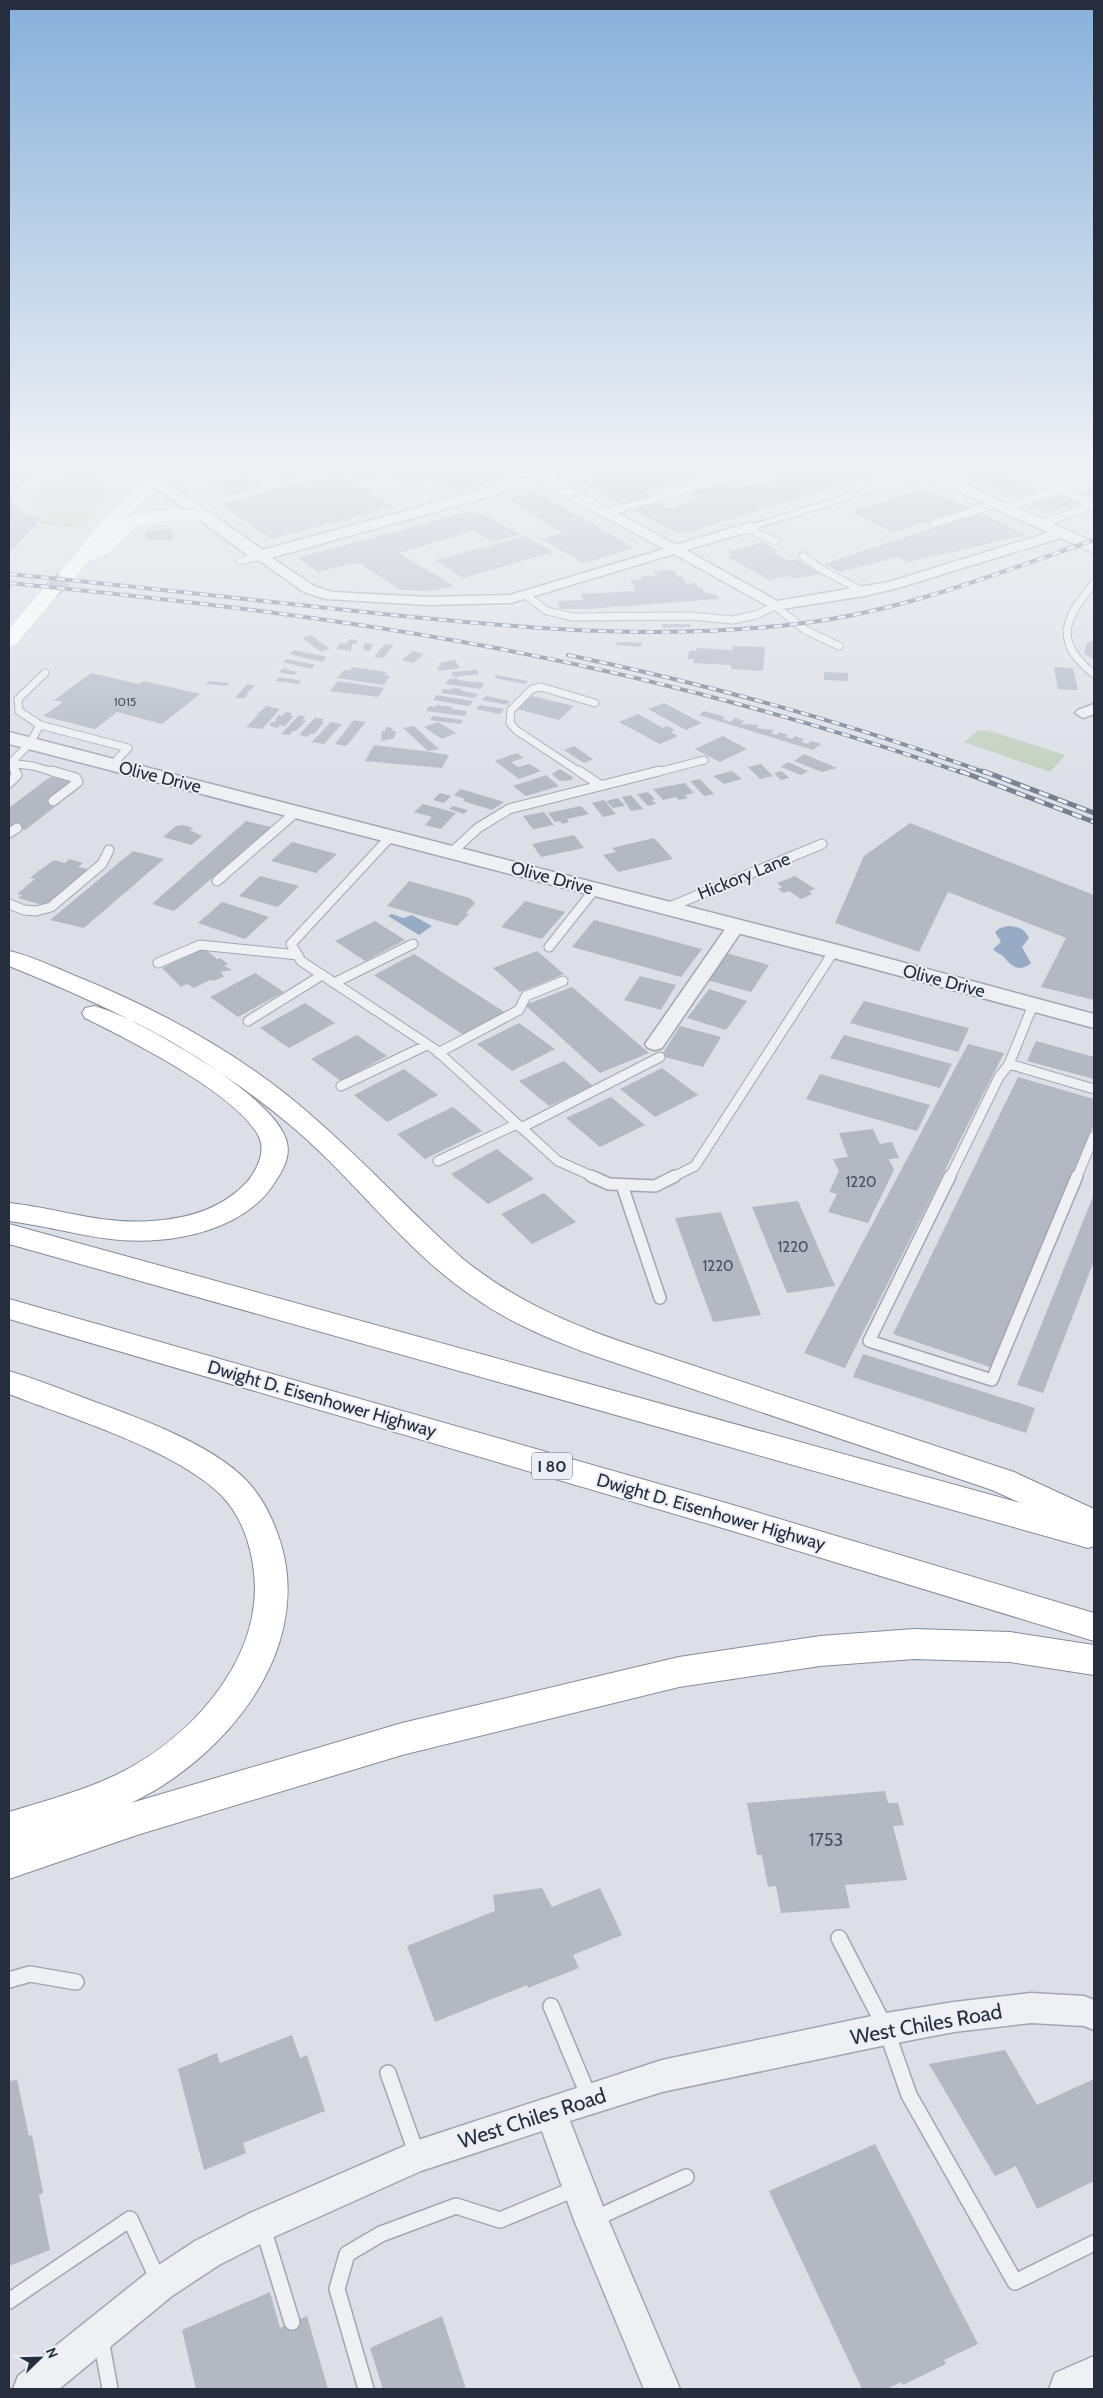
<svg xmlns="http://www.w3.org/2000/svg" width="1103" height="2398" viewBox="0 0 1103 2398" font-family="Cabin,sans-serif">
	<rect width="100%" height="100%" fill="#dcdfe6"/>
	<!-- green -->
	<path fill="#c1d0bd" d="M90 465 106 484 103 501 79 528 38 523 48 516 34 508 27 500 31 499V495L45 482 43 481Z
		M979 730 990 731 1065 755 1050 772 964 742Z"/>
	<!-- water -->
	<path fill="#96abc6" d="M392 914 403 918 412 915 432 926 419 935 388 916Z
		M1008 926C1019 927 1024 928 1029 938L1022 947 1031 963C1020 973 1011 966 1004 957 1001 954 996 953 993 949L1001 942 995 932 1000 928Z"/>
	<!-- building -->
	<path fill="#b3b8c3" d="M9 463H72V464L44 471 16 488H9Z
		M285 463H302L315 471 284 479 272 471 279 469 274 466Z
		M326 463H357L364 466 377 463H485L510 477 453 493 431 479 408 485 387 473 358 481Z
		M640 463H710L712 464 682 469 700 478 643 492 652 496 623 505 577 480Z
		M791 463H875L889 470 686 533H676L631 508 654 501 668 509 700 499 688 493 729 482 740 488 755 483 759 485 780 479 763 470 773 467 787 474 792 473 788 471 800 467Z
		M988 468 1038 490 1015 498 965 475Z
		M338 473 392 507 271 539 220 504Z
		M243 475 261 487 230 495 211 483Z
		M1094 484V498L1079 493 1091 490 1085 487Z
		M924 489 969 508 893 532 850 512Z
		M534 491 632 546V549L583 563 541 539 558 534 565 535 509 499Z
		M13 493V504L23 513 42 520 34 523H38L9 553V494Z
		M1065 494 1083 502 1050 513 1032 505Z
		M467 512 483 514 520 534 493 542 473 531 399 553 454 586 432 591 401 590 361 564 354 563 318 572 297 558Z
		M983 514 1027 535 909 562 898 557 840 572 824 564 972 515Z
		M171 529 173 540H147L145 531Z
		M526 536 553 552 463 578 435 560Z
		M763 542 778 550 772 552 790 561 796 559 819 573 812 576 793 578 788 576 770 580 727 557 732 555 728 552Z
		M674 570 677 577 682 576 686 584 696 583 698 587H702L704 592 716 595 719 599 588 609H560L558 601 583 600 581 594 635 591 631 580 642 579 641 576H656L654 572 659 571Z
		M661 624H690L691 627 663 628Z
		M311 635 330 649 321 652 302 638Z
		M350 639 358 640 356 644H352L351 651 336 649 340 643 346 644Z
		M1094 640V659L1084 654 1087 643Z
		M617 642 642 643 641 647 616 645Z
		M364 643 374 644 369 651 363 650Z
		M385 644 394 645 383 658 374 657Z
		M733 646 765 647 763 671 731 669V665L693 663 694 659H688L689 651H696L697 648 733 650Z
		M294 650 327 657 322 662 289 654Z
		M413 651 424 654 413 663 402 660Z
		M287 659 315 665 311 669 283 662Z
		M455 660 460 668 439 671 437 667H441L439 663Z
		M352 667 387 672 385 675 390 676 384 685 337 678 344 670H350Z
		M1054 667 1073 668 1078 690 1058 689Z
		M285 668 288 670 298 672 294 675 278 672Z
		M477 670 479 674 453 677 452 672Z
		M824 672 848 673V681L824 680Z
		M91 673 139 684 144 681 200 694 162 724 117 712 95 729 43 716 63 702 54 700Z
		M497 675 528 681 525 684 494 678Z
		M279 678 293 679 301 681 298 684 276 681Z
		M457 678V680L484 683 481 689 445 684 449 679Z
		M208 681 229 683 227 686 206 684Z
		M338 681 384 688 378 697 330 691Z
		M247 684 255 686 246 694H248L245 698H235Z
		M452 688 461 689 462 691 478 694 475 698 441 693 443 689 451 690Z
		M436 695 473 701 469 706 433 700Z
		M486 696 510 701 507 705 482 700Z
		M532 696 574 706 559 720 517 709Z
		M664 703 702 723 686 730 648 709Z
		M436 705 453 707 451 709 467 711 465 716 426 711 429 706 435 707Z
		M480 705 504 709 500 714 476 709Z
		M267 706 280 709 262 729 246 727 258 715H256Z
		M704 711 725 717 722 719 731 722 735 718 744 721 741 724 759 725 756 728 774 730 771 733 777 735 779 732 788 735 785 737 792 739 795 736 804 739 801 742 808 744 811 741 821 744 813 750 699 715Z
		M286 712 292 713 290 716H294L285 726 280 725 277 728 269 725 272 722H275L278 715 282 716Z
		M638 714 663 728 667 726 675 730 671 732 678 736 660 744 619 722Z
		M299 715 306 717 302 720 306 721 296 731H293L289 735 281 734Z
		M433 716 463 720 461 724 430 720Z
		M315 718 324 719 321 722H324L314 734H310L307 737 299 735Z
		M354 720 366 722 346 746 335 744Z
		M331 722 342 724 324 744 312 742Z
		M438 722 456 733 442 739 424 727Z
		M414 726 439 749 428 751 403 728Z
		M386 727 393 728 392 731H396L394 738 381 741 382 731H385Z
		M723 736 747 749 720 762 695 749Z
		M374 745 423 751 449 755 442 768 365 761Z
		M574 746 593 759 584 763 564 750Z
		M517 753 523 758 511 762 518 767 529 764 541 771 519 779 495 761Z
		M804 754 837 768 822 772 794 761Z
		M788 762 808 771 801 775 781 767Z
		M761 764 773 776 760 779 748 767Z
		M560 769 574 778 571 779 573 780 560 781 552 774Z
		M732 771 742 779 724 784 713 776Z
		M782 771 789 778 781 780 774 773Z
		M546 775 559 786 526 796 513 786Z
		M50 777 69 780 71 785 49 799 60 803 25 830 9 826 10 807Z
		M700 779 714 794 704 796 690 781Z
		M685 783 694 793 685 795 688 798 679 800 676 797 663 800 653 789Z
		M461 789 504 802 492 810 463 801 465 799 454 795Z
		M648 792 655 799 652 800 656 804 648 806 637 794Z
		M440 793 451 796 444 803 433 800Z
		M631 795 643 809 631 811 622 797Z
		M618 798 625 806 613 808 606 801Z
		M604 800 616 814 603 817 592 803Z
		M423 804 456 813 441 829 425 825 432 817 414 812Z
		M453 806 468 810 464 814 449 809Z
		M581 806 589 814 567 819 569 822 562 824 560 821 555 822 548 813Z
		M544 812 554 825 533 829 523 816Z
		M246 821 271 827 174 911 152 904Z
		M910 823 1094 895V1000L1041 987 1066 938 948 892 919 952 835 923 864 856Z
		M183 825 193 828 190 830 202 836 191 845 163 837 176 826Z
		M574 835 584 848 541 857 532 844Z
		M654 838 673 859 618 872 603 855 616 852 612 848Z
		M292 842 337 854 316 873 271 861Z
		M133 851 164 859 84 928 50 920Z
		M69 859 83 863 78 867 88 869 46 906 18 898 22 895 17 894 35 879 30 878 40 870 54 860 65 863Z
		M260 876 299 886 278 907 239 896Z
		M795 876 815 889 809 891 812 894 801 899 789 891 784 893 778 889 782 887 777 883Z
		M409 881 470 898 475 903 466 913 469 914 457 926 387 906Z
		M525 901 565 912 542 939 501 927Z
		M222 902 269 917 245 939 198 923Z
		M594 920 702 949 681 977 572 947Z
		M375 921 405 940 365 961 335 941Z
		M204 948 217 959 220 958 228 964 224 966 232 970 221 972 224 977 212 981 210 980 194 988 187 984 181 987 162 968Z
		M537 951 564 974 520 992 493 968Z
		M726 953 769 965 751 992 707 980Z
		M414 954 506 1013 465 1036 374 975Z
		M255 973 284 992 238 1017 210 997Z
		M640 976 676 985 661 1010 624 1000Z
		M572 987 649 1053 600 1073 525 1005Z
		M709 989 747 1001 726 1030 687 1018Z
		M864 1001 969 1028 958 1052 850 1023Z
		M305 1003 335 1023 289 1048 260 1028Z
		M519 1023 555 1049 512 1071 477 1044Z
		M680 1026 721 1037 703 1067 661 1056Z
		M357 1035 387 1056 341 1081 311 1059Z
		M844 1035 952 1064 940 1088 830 1058Z
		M1036 1041 1094 1057V1079L1027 1061Z
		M968 1044 1004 1053 845 1368 804 1353Z
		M564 1061 593 1086 549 1106 519 1081Z
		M662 1068 698 1095 655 1117 620 1089Z
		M404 1069 438 1095 387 1122 354 1095Z
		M820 1074 930 1105 917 1131 806 1099Z
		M1018 1077 1094 1099V1124L990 1367 893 1334Z
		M611 1097 645 1125 600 1147 566 1118Z
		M453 1107 482 1131 425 1159 397 1134Z
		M873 1129 880 1144 892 1142 899 1158 889 1159 894 1170 868 1223 828 1212 837 1194 829 1192 839 1171 833 1159 848 1157 839 1133Z
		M497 1149 534 1179 488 1204 451 1174Z
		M544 1193 576 1222 532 1244 501 1214Z
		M1094 1194V1261L1043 1393 1017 1385Z
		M798 1201 835 1286 787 1293 752 1207Z
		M721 1212 761 1315 713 1322 675 1218Z
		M863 1354 1035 1408 1026 1433 853 1377Z
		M885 1791 888 1803H898L904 1825 893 1826 907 1880 845 1885 850 1908 781 1913 776 1886 768 1887 762 1855H757L747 1803Z
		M542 1888 552 1907 600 1888 622 1935 573 1955 579 1968 528 1988 527 1985 435 2022 407 1946 495 1911 493 1895Z
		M292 2035 300 2058 307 2055 325 2111 243 2143 246 2153 204 2170 178 2069 217 2053 220 2063Z
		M1005 2050 1037 2105 1094 2079V2181L1037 2209 1016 2166 995 2176 929 2064Z
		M17 2079 29 2136 32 2135 43 2193 39 2195 50 2250 9 2266V2082Z
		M875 2144 978 2344 944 2360 946 2364 903 2385 901 2382 887 2389H862L769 2191Z
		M270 2292 280 2328 307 2316 328 2389H196L182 2330Z
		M442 2316 466 2389H383L370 2348Z"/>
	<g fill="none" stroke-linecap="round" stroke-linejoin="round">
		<!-- secondary-tunnel -->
		<path stroke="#b8bbc4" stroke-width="18" stroke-dasharray="18 9" stroke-linecap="butt" d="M51 591 68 574"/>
		<!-- service-far3 casing -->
		<g stroke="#a2a6b0" stroke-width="9">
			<path id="service-far3" d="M1000 463 1094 505
				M1005 507 1094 478
				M606 513 776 463
				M933 524 996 504
				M1041 524 1094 505
				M745 528 775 541
				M803 556 819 568 864 592
				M240 561 260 556
				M1094 583C1064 619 1053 642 1094 674
				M527 596 547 611 573 617 689 616 733 620 756 615 775 606 805 630 839 646
				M40 725 128 748 112 765
				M9 763 33 766 57 773
				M16 773 11 763 30 743 40 725 19 711 18 699 45 673
				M581 773 516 730 510 723 511 710 532 689 541 687 595 703
				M654 773 704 760"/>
		</g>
		<!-- service-far2 casing -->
		<g stroke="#a2a6b0" stroke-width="11">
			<path id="service-far2" d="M52 771 76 778 78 782 53 801
				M579 771 600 785
				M9 783 17 775 15 771
				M9 833 17 828
				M391 836 291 944 301 961 436 1050 558 1161 594 1177
				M452 852 478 828 509 809 659 771
				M217 881 296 812
				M9 904 24 910 36 911 51 907 102 864 109 850
				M667 908 822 844
				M549 947 595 889
				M158 963 200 945 298 955
				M334 983 413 944
				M248 1021 322 975
				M438 1053 519 1010 526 996 563 981
				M1009 1064 1094 1089
				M341 1086 427 1045
				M521 1128 660 1057
				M438 1161 517 1124
				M673 1177 695 1166 834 951
				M950 1177 999 1077 1009 1064 1033 1005
				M1077 1177 1094 1136"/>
		</g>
		<!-- service-far1 casing -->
		<g stroke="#a2a6b0" stroke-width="14">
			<path id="service-far1" d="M591 1176 609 1184 655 1186 675 1176
				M950 1176 869 1341 992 1380 1077 1176
				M622 1185 660 1298"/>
		</g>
		<!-- service casing -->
		<g stroke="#a2a6b0" stroke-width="18">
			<path id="service" d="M839 1938 886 2029 909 2095 1015 2282 1094 2243
				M9 1980 30 1974 76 1982
				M551 2006 589 2097
				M388 2073 417 2155
				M594 2219 686 2177
				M263 2228 292 2322
				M9 2301 130 2219 158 2280
				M101 2339 110 2389
				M366 2389 337 2289 347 2254 381 2234 456 2206 500 2220 577 2188"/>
		</g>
		<!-- pedestrian casing -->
		<g stroke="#a2a6b0" stroke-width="3">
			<path id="pedestrian" d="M911 474 915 477 914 479 756 528 748 526Z"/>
		</g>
		<!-- minor casing -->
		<g stroke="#a2a6b0" stroke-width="3">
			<path id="minor" d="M218 463H238L236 466 154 487 148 483 150 480Z
				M512 463H526L676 545 748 523H758L760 526 758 529 686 550 777 601 889 582 1057 530H1067L1069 533 1067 536 898 588 864 596 775 610 674 554 511 603 428 605 326 599 304 592 253 556 260 552 265 553 314 586 332 592 428 597 510 595 664 549 551 488Z
				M945 463H963L961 466 911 481 905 477 907 474Z
				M1094 704V714L1083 718 1075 713 1078 710Z
				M736 921 742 922 745 926 662 1048 655 1050 648 1048 645 1044 648 1040 730 922Z
				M1031 1993 1084 1996 1094 2000V2030L1084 2026 1031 2023 954 2032 886 2045 662 2092 570 2121 607 2217 680 2389H644L574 2220 542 2131 421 2171 274 2237 219 2265 172 2296 59 2389H13L18 2376 148 2272 195 2241 250 2213 418 2140 662 2060 886 2013 954 2002Z"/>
		</g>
		<!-- tertiary casing -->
		<g stroke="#a2a6b0" stroke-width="3">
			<path id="tertiary" d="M113 463H132L173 487 263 550 578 463H602L599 466 260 561 254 560 163 493Z
				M898 463H917L1094 542V553L900 466Z
				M9 732 842 946 1094 1014V1028L826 956 9 744Z
				M1094 2356V2389H1049L1055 2373Z"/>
		</g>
		<!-- motorway casing -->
		<g stroke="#838c9c" stroke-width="2">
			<path id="motorway" d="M9 951C31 956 52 966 73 975 158 1009 243 1055 312 1116 365 1162 411 1213 463 1259 513 1299 562 1321 622 1342L1014 1472 1094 1509V1546L1088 1548 9 1244V1224L1021 1503 992 1490 601 1358C556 1342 511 1324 472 1296 403 1249 354 1178 290 1125 203 1052 114 1008 9 966Z
				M94 1006C138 1017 278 1097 287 1143 291 1159 280 1175 271 1188 251 1216 214 1231 181 1237 114 1249 71 1229 9 1221V1203C57 1208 102 1225 151 1221 187 1219 222 1209 247 1182 257 1170 266 1152 259 1137 239 1095 128 1039 85 1018L82 1013 85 1008Z
				M9 1299 726 1503 1094 1613V1641L726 1529 9 1319Z
				M9 1371C35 1379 61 1389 87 1399 136 1417 208 1442 245 1479 262 1496 274 1521 281 1544 313 1652 224 1759 131 1803L402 1723 679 1657 820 1636 914 1629 1010 1632 1094 1645V1675L1010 1662 914 1659 820 1666 679 1687 402 1755 137 1835 9 1879V1812C45 1801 82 1791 116 1775 186 1741 255 1669 255 1587 254 1555 245 1520 222 1496 177 1450 70 1418 9 1394Z"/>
		</g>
		<!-- service-far3 -->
		<use href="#service-far3" stroke="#eef0f4" stroke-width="7"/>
		<!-- service-far2 -->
		<use href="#service-far2" stroke="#eef0f4" stroke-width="9"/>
		<!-- service-far1 -->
		<use href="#service-far1" stroke="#eef0f4" stroke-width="11"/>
		<!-- service -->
		<use href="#service" stroke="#eef0f4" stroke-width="15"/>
		<!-- pedestrian -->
		<use href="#pedestrian" fill="#eef0f4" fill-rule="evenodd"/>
		<!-- minor -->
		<use href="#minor" fill="#eef0f4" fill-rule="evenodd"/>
		<!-- tertiary -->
		<use href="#tertiary" fill="#eef0f4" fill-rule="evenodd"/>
		<!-- secondary -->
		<path fill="#fff" fill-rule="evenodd" d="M154 478 160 480 162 483 160 486 137 505 125 519C151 509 185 507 213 513L215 517 213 521 175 520 146 523 134 528 108 553 88 562 74 578H62L59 574 62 570C80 549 130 484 154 478Z
			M51 586 57 587 60 591 57 595 16 644 9 646V629L45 587Z"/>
		<!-- motorway -->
		<use href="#motorway" fill="#fff" fill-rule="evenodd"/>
		<!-- rail-far1 casing -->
		<g stroke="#757e8f" stroke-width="4">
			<path id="rail-far1" d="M9 574C134 586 258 601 383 614 528 629 674 642 819 621 914 607 1004 571 1094 540
				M9 583C170 599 331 617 490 647 651 677 808 720 963 773
				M568 655C710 685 850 723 986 773"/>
		</g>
		<!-- rail casing -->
		<g stroke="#757e8f" stroke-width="5">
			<path id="rail" d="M960 771 1094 822
				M983 771 1094 813"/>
		</g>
		<!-- rail-far1 -->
		<use href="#rail-far1" stroke="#ebeef4" stroke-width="2.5" stroke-dasharray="8" stroke-linecap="butt"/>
		<!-- rail -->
		<use href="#rail" stroke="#ebeef4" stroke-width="3" stroke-dasharray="10" stroke-linecap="butt"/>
	</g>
	<!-- sky -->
	<linearGradient id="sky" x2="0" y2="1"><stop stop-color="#87b0da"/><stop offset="0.58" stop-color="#eff1f4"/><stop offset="1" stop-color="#eff1f4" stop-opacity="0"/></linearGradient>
	<rect width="1103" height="799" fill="url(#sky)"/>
	<g text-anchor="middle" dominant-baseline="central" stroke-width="4" stroke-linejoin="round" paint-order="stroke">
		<!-- far-number labels -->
		<g font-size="12" fill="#49505e">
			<text x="125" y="701">1015</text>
		</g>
		<!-- number labels -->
		<g font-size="15" fill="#49505e">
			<text x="861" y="1182">1220</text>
			<text x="793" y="1247">1220</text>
			<text x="718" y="1266">1220</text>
		</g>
		<!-- shield labels -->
		<rect fill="#ebeef4" stroke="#616773" stroke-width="1" x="532" y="1452.5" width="40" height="27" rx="4"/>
		<g font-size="16" font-weight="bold" fill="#262d3c">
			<text x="552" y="1466">I 80</text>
		</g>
		<!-- street labels -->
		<g font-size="18" fill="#262d3c" stroke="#ebeef4">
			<text transform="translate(160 777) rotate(14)">Olive Drive</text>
			<text transform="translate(744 876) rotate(-22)">Hickory Lane</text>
			<text transform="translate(552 878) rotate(15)">Olive Drive</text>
			<text transform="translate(944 981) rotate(15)">Olive Drive</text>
			<text transform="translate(322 1399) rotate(16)">Dwight D. Eisenhower Highway</text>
			<text transform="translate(711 1512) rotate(16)">Dwight D. Eisenhower Highway</text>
		</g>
		<!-- near-number labels -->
		<g font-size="18" fill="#49505e">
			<text x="826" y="1840">1753</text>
		</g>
		<!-- near-street labels -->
		<g font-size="21" fill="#262d3c" stroke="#ebeef4">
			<text transform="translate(926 2024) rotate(-10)">West Chiles Road</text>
			<text transform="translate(532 2118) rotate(-18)">West Chiles Road</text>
		</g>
	</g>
	<!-- border -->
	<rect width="1103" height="2398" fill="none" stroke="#262d3c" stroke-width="20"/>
	<!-- north arrow -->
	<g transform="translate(40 2358) rotate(67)" stroke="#ebeef4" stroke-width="4" paint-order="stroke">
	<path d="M0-4L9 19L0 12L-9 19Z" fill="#262d3c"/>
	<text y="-8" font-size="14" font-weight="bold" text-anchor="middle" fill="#262d3c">N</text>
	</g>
</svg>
